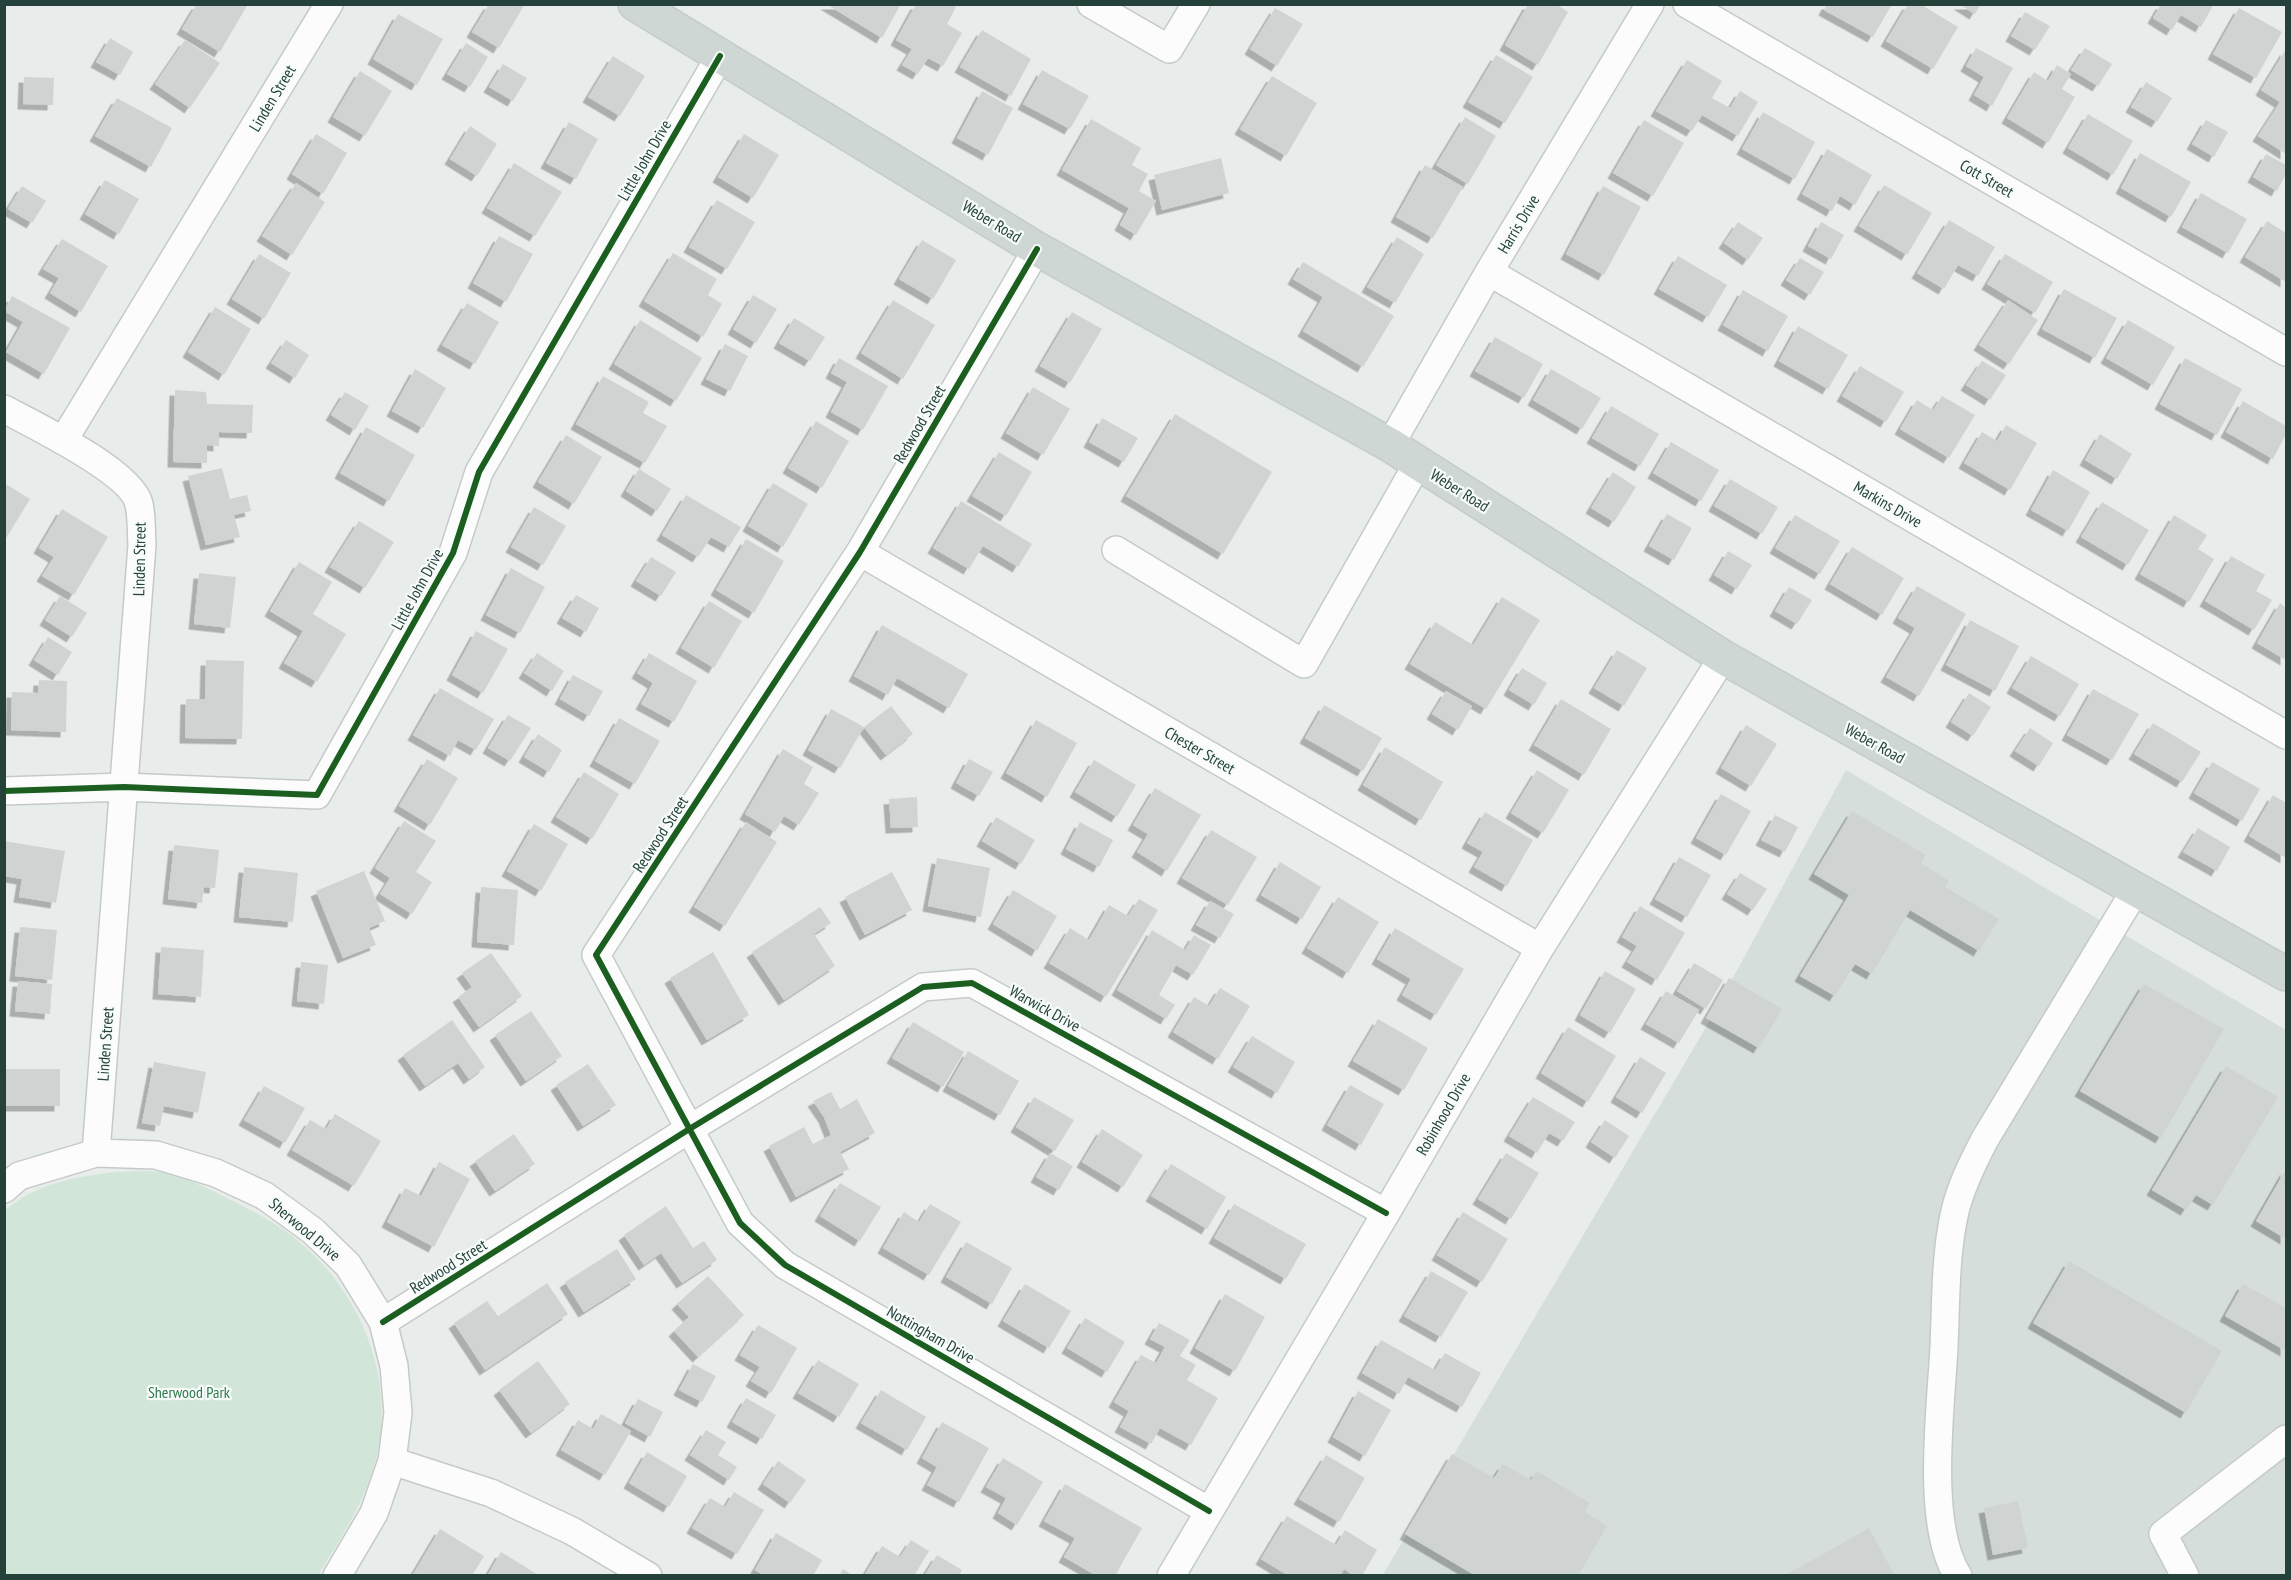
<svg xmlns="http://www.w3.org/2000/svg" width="2291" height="1580" viewBox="0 0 2291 1580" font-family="'PT Sans Narrow',sans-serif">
	<defs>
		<filter id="shadow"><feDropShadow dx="-5.5" dy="5.5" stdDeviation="0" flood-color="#0004"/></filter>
	</defs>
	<rect width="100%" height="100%" fill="#e8edeb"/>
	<!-- built -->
	<path fill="#d6dedb" d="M1846 770 2286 1030V1575L1382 1576 1705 1029Z"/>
	<!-- green -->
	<path fill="#d1e6d8" d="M114 1172C129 1172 146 1170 160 1172 187 1177 211 1190 235 1202 256 1213 280 1225 297 1240 356 1288 390 1364 380 1440 372 1491 344 1533 318 1575H5V1210C41 1182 71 1178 114 1172Z"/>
	<!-- building -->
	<path fill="#cfd4d2" filter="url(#shadow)" d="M197 4H248L220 52 182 29Z
		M489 4H525L499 48 472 32Z
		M826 4H901L882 38Z
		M916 4H951L956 7 947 24 962 33 943 66 928 58 918 74 902 65 912 49 896 40Z
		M1528 4H1556L1568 12 1538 65 1505 45Z
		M1827 4H1889L1891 6 1873 37 1824 10Z
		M1908 4H1920L1958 27 1933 69 1886 41Z
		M1959 4H1981L1975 14Z
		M2161 4H2214L2201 27 2181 15 2172 30 2153 18Z
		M1275 8 1303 24 1277 66 1250 49Z
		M2239 8 2282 32 2256 78 2213 54Z
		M2025 12 2050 26 2035 50 2011 36Z
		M398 14 443 39 417 85 373 59Z
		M982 30 1031 59 1011 96 960 67Z
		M110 38 133 52 120 75 96 62Z
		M185 40 220 63 190 108 155 84Z
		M466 43 488 57 470 87 447 74Z
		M1976 48 2013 68 1992 106 1974 95 1984 77 1966 66Z
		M2085 48 2112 64 2098 86 2071 70Z
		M2286 49V154L2258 136 2280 102 2261 90Z
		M1496 55 1533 77 1505 123 1468 102Z
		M613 56 645 76 620 116 588 97Z
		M1687 60 1722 81 1712 98 1730 108 1740 91 1758 102 1738 136 1702 115 1692 131 1656 111Z
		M503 64 527 78 513 101 489 87Z
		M2057 65 2071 74 2062 89 2075 97 2048 143 2007 118 2034 72 2048 81Z
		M1042 70 1089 96 1070 129 1023 104Z
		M360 71 392 91 365 136 333 117Z
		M1272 76 1317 103 1286 156 1240 129Z
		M24 77 54 78 53 105 23 104Z
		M2146 82 2172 98 2157 122 2131 107Z
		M982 91 1013 108 988 155 957 138Z
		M117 98 172 128 151 167 95 136Z
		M1763 112 1815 142 1795 179 1742 149Z
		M2088 114 2133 141 2113 175 2068 148Z
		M1465 117 1496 136 1468 184 1436 165Z
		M1091 119 1141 148 1132 165 1148 174 1139 191 1156 201 1136 235 1120 225 1129 208 1062 170Z
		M1644 120 1684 143 1653 196 1613 173Z
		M2206 120 2228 132 2214 157 2192 144Z
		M569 122 598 139 576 179 546 163Z
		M470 126 497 144 477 176 450 159Z
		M316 134 347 153 323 194 292 174Z
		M744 134 779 155 753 198 718 177Z
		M1827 149 1872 175 1855 205 1840 196 1832 211 1802 194Z
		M2140 153 2191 182 2171 217 2121 188Z
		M2266 154 2286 165V174L2277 191 2253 177Z
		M1221 158 1229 193 1162 210 1154 175Z
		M514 163 562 192 535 236 487 208Z
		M1425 165 1463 187 1433 238 1396 217Z
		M105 180 139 199 119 234 85 214Z
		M296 183 325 202 292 255 262 236Z
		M1884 185 1932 213 1907 255 1859 226Z
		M22 186 46 201 32 223 8 209Z
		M1603 186 1641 207 1604 275 1566 254Z
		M2201 193 2247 219 2228 253 2182 227Z
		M717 200 755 222 727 269 689 247Z
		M1949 220 1995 247 1978 276 1958 265 1944 289 1917 273Z
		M2267 221 2286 233V282L2245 257Z
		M1738 222 1763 238 1748 260 1724 243Z
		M1821 222 1844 235 1831 259 1808 246Z
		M499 236 533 254 506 302 473 283Z
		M1397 237 1424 254 1395 303 1367 287Z
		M62 239 108 266 81 312 50 293 59 278 43 269Z
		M922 240 956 260 933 299 899 279Z
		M673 253 717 279 708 295 722 304 703 337 644 301Z
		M259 254 291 273 264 319 232 299Z
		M2005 254 2053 282 2035 313 1987 284Z
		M1678 256 1727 285 1708 317 1659 289Z
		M1800 258 1824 272 1810 295 1786 280Z
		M1303 262 1394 316 1363 367 1303 331 1323 297 1293 279Z
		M2064 289 2117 318 2095 358 2042 329Z
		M1743 290 1788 316 1768 351 1723 325Z
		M753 295 777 309 756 343 733 329Z
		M12 296 70 328 44 374 6 352 23 322 4 311Z
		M893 300 935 325 903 379 861 353Z
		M2008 300 2038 320 2009 364 1979 345Z
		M467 303 499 322 475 364 442 345Z
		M215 307 251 329 224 375 188 352Z
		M1072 312 1102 329 1070 383 1040 366Z
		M794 318 825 337 810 361 779 343Z
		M640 320 702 358 676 401 614 364Z
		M2128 320 2175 347 2153 385 2106 358Z
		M1798 326 1848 355 1828 389 1779 361Z
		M1495 337 1543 364 1524 398 1475 371Z
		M286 340 309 355 295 378 271 363Z
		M725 344 748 356 730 391 706 379Z
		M839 358 888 386 863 430 831 412 847 382 831 373Z
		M2185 358 2242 389 2217 435 2160 404Z
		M1982 361 2006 375 1990 400 1966 385Z
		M1860 366 1904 392 1886 422 1842 396Z
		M415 369 446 388 423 428 392 411Z
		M1551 369 1601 398 1582 429 1533 400Z
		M603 376 649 402 643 413 667 426 645 463 576 424Z
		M1033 387 1070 409 1043 455 1006 433Z
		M175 390 206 392 207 404 253 405 252 433 219 432V446L207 445V463L173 462Z
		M345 392 369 406 355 430 331 415Z
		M1942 396 1975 415 1949 458 1900 429 1917 400 1933 410Z
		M2243 401 2286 426V434L2273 459 2226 432Z
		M1611 406 1659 434 1640 466 1592 438Z
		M1175 414 1272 472 1223 554 1126 496Z
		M1102 418 1138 438 1124 462 1089 442Z
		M816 421 849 441 822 488 788 468Z
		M2006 425 2037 443 2010 490 1964 463 1982 432 1997 441Z
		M366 427 415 455 389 501 340 473Z
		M2100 434 2132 454 2117 479 2085 460Z
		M566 435 602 457 574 504 538 482Z
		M1671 442 1719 470 1701 501 1653 473Z
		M999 452 1032 472 1006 516 972 496Z
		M222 468 230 499 247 495 251 511 234 515 240 537 206 545 188 476Z
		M639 469 671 489 657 511 626 491Z
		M2053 470 2090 492 2068 531 2031 510Z
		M1613 472 1636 487 1614 522 1591 508Z
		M1730 479 1778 507 1762 534 1714 506Z
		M4 483 30 499 4 542Z
		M773 483 808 504 783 547 748 526Z
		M686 495 741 527 729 547 711 537 698 557 662 535Z
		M961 501 1032 544 1018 567 983 546 969 569 933 548Z
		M2102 502 2149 530 2128 565 2081 537Z
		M534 507 566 526 543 565 511 547Z
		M62 509 108 537 74 595 42 576 54 557 39 548Z
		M1667 514 1692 528 1674 560 1649 546Z
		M1795 515 1840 541 1820 574 1775 548Z
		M2174 515 2207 535 2198 549 2214 559 2189 602 2140 574Z
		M359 521 394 542 365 588 330 567Z
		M746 539 784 561 754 613 716 590Z
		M1852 547 1904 578 1882 615 1830 584Z
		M1728 551 1752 565 1737 589 1714 575Z
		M2231 556 2265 575 2256 591 2272 600 2254 630 2205 601Z
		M651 557 676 572 661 596 636 581Z
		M299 562 332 582 313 614 346 634 317 682 284 663 303 631 270 611Z
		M511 568 545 587 520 633 486 615Z
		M199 573 236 577 230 628 194 624Z
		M1917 586 1966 614 1919 696 1886 677 1915 628 1898 618Z
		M1789 587 1812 600 1797 624 1775 611Z
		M576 595 599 608 586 632 562 618Z
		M60 596 87 613 72 637 45 620Z
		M1502 597 1540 620 1486 709 1410 664 1435 622 1473 645Z
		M709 601 742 621 714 668 681 648Z
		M2280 603 2286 608V660L2257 643Z
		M1970 620 2019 646 1995 691 1946 665Z
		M882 625 968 674 949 708 897 678 888 695 854 676Z
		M476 631 508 649 483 693 452 675Z
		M48 637 72 652 58 675 34 660Z
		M1617 650 1647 668 1624 706 1594 688Z
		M537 653 564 671 552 691 524 673Z
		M649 653 697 681 674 722 641 704 653 683 637 673Z
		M2031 656 2079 684 2060 716 2012 688Z
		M206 660 244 661 242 739 185 738 186 699H205Z
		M1522 668 1547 683 1534 705 1509 690Z
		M573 675 603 691 589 716 560 699Z
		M39 680 67 681 66 732 11 730 12 692 38 693Z
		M440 688 494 719 476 750 458 740 450 756 413 735Z
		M2093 689 2139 714 2112 760 2067 735Z
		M1446 691 1472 706 1458 730 1432 714Z
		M1969 693 1991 707 1973 736 1951 722Z
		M1561 699 1611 729 1584 775 1534 745Z
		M1324 705 1382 738 1363 771 1305 738Z
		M891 706 913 734 886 755 864 727Z
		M831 709 864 727 840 768 808 750Z
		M508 715 531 728 510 761 488 748Z
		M619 718 660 741 635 784 595 761Z
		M1036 720 1077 743 1047 797 1006 773Z
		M2153 723 2201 752 2182 782 2134 754Z
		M1746 725 1777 744 1751 786 1721 768Z
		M2030 728 2053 743 2039 766 2015 751Z
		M538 734 562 750 549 772 524 757Z
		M1385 747 1443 782 1421 820 1363 785Z
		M783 749 813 767 804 784 819 793 799 825 784 816 775 832 745 814Z
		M427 759 458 778 430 825 399 806Z
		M969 759 993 772 979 796 956 783Z
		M1094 760 1136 785 1117 817 1075 792Z
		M2212 762 2260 789 2242 821 2194 793Z
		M1537 770 1569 790 1543 833 1511 813Z
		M584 772 619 794 592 839 556 817Z
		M1155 788 1201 815 1167 871 1137 852 1148 834 1133 825Z
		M1721 794 1751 811 1726 855 1696 838Z
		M2273 795 2286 803V858L2249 836Z
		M917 797 918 827 891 828 889 799Z
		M1852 811 1926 855 1921 863 1949 881 1945 887 1999 919 1979 951 1910 910 1872 974 1855 964 1835 996 1800 976 1849 895 1814 874Z
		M1485 812 1533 840 1507 886 1474 867 1483 852 1467 843Z
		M1775 815 1798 827 1785 852 1761 840Z
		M996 817 1035 840 1021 864 982 841Z
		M404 821 436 841 416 872 432 882 412 914 380 894 390 878 375 868Z
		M746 822 777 842 725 926 694 907Z
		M1080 822 1113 840 1099 867 1066 849Z
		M534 824 568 844 541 891 507 871Z
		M2198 828 2230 847 2217 871 2183 852Z
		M1211 830 1257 857 1228 905 1182 878Z
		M4 841 65 851 56 903 19 897 22 879 4 876Z
		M174 845 219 850 215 888 204 887 202 903 168 899Z
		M1679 857 1711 875 1687 917 1655 899Z
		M937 858 990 868 981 917 928 906Z
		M1280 862 1321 887 1302 919 1261 895Z
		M244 867 298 873 293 922 239 917Z
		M364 871 385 921 369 928 376 945 343 958 316 891Z
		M892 872 912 910 865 935 845 897Z
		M1740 873 1767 889 1753 910 1727 894Z
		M481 887 518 890 514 945 477 942Z
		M1013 890 1057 916 1037 951 993 924Z
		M1338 897 1379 922 1348 973 1307 948Z
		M1139 899 1158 910 1106 997 1049 963 1070 928 1089 940 1109 905 1128 916Z
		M1210 901 1234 914 1220 938 1196 925Z
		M1640 906 1685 933 1657 980 1627 962 1637 946 1622 937Z
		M820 907 831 923 814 934 835 966 784 1000 752 952Z
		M20 927 57 930 52 980 15 976Z
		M1395 928 1464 969 1436 1015 1402 995 1411 979 1377 959Z
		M1152 930 1185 950 1194 935 1211 945 1193 975 1176 965 1159 995 1175 1005 1166 1019 1117 990Z
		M161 947 204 950 201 997 158 994Z
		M713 952 749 1015 707 1040 670 978Z
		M491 953 522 996 479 1027 458 997 472 987 462 973Z
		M301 962 328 965 324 1004 297 1001Z
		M1694 963 1723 980 1706 1009 1677 991Z
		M1605 971 1636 989 1610 1033 1580 1015Z
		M1729 978 1782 1009 1759 1048 1706 1018Z
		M18 981 52 984 50 1014 15 1011Z
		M2144 984 2224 1029 2161 1138 2080 1091Z
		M1220 988 1250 1006 1218 1059 1173 1032 1194 997 1209 1006Z
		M1666 991 1699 1010 1679 1043 1646 1024Z
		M531 1011 562 1056 526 1081 495 1035Z
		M1378 1019 1428 1048 1404 1090 1353 1061Z
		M452 1020 485 1067 469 1079 458 1063 425 1086 403 1055Z
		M913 1022 964 1052 943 1087 892 1058Z
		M1568 1027 1616 1056 1588 1102 1541 1073Z
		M1252 1036 1295 1062 1277 1093 1233 1067Z
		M968 1051 1019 1081 1000 1115 948 1086Z
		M1640 1057 1666 1073 1642 1113 1616 1097Z
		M154 1062 206 1072 198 1113 164 1106 160 1126 142 1123Z
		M588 1064 616 1105 583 1126 556 1085Z
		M2226 1066 2278 1097 2213 1205 2196 1195 2186 1210 2152 1190Z
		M5 1069H60V1106H5Z
		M1350 1085 1384 1104 1361 1145 1327 1125Z
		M264 1086 305 1108 285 1143 244 1120Z
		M831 1092 840 1109 857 1099 875 1133 840 1152 849 1169 796 1197 769 1146 804 1127 813 1144 831 1135 824 1117 813 1101Z
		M1034 1097 1074 1120 1055 1151 1016 1127Z
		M1533 1097 1575 1122 1563 1141 1549 1133 1537 1153 1509 1136Z
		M335 1114 381 1141 354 1186 292 1150 310 1120 326 1129Z
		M1605 1120 1629 1136 1615 1158 1591 1142Z
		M1102 1129 1143 1155 1123 1187 1082 1162Z
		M514 1134 535 1164 495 1191 475 1161Z
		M1050 1153 1073 1166 1059 1190 1036 1177Z
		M1506 1153 1539 1173 1511 1219 1478 1199Z
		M439 1162 470 1179 434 1247 387 1222 405 1188 421 1196Z
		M1171 1164 1226 1197 1207 1229 1151 1196Z
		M2286 1169V1239L2256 1221Z
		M840 1183 881 1207 860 1241 820 1216Z
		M930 1204 961 1222 929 1275 883 1248 904 1212 919 1222Z
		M1234 1204 1306 1244 1286 1279 1214 1238Z
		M666 1206 693 1248 704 1241 717 1260 682 1283 661 1253 644 1265 624 1235Z
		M1463 1212 1508 1239 1482 1282 1437 1255Z
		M966 1242 1012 1268 992 1304 946 1277Z
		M617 1249 636 1279 584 1312 565 1282Z
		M2069 1261 2222 1351 2186 1413 2033 1323Z
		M1431 1271 1468 1292 1441 1337 1404 1316Z
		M708 1276 744 1315 698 1357 674 1331 689 1317 677 1304Z
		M547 1283 568 1314 485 1370 454 1323 487 1301 498 1316Z
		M1025 1284 1071 1311 1049 1348 1003 1321Z
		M2243 1284 2286 1308V1351L2225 1316Z
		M1225 1294 1265 1317 1235 1371 1195 1348Z
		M1085 1318 1125 1342 1107 1372 1067 1348Z
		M1159 1323 1190 1340 1180 1356 1196 1365 1187 1380 1218 1398 1191 1445 1160 1428 1151 1444 1120 1427 1129 1411 1114 1402 1141 1355 1156 1363 1165 1347 1150 1339Z
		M758 1325 797 1348 771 1393 751 1381 760 1367 740 1355Z
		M1381 1340 1435 1370 1445 1353 1481 1373 1462 1407 1408 1377 1399 1394 1362 1373Z
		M818 1360 859 1384 839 1417 798 1393Z
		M538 1361 570 1404 531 1433 499 1390Z
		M693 1364 716 1376 702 1402 679 1390Z
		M881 1390 926 1417 907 1450 861 1423Z
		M1358 1391 1391 1410 1365 1456 1333 1437Z
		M746 1398 776 1415 762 1439 732 1422Z
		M638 1399 663 1412 650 1437 625 1423Z
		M601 1414 631 1431 605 1475 561 1450 578 1420 593 1429Z
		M942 1422 989 1448 959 1502 927 1485 937 1467 922 1458Z
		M706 1430 726 1442 718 1455 737 1467 729 1480 690 1455Z
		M647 1452 687 1476 669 1507 629 1483Z
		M1452 1454 1494 1478 1503 1464 1531 1480 1537 1471 1590 1503 1585 1512 1607 1526 1578 1576H1476L1405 1534Z
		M1326 1455 1365 1478 1339 1522 1299 1499Z
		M1003 1458 1043 1482 1017 1525 998 1513 1006 1498 986 1487Z
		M778 1461 806 1480 790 1503 763 1484Z
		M1065 1484 1142 1528 1115 1576H1097L1064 1557 1075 1538 1044 1521Z
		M734 1492 764 1510 737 1554 692 1528 710 1498 725 1507Z
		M2018 1501 2028 1548 1993 1555 1984 1508Z
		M1287 1516 1336 1545 1345 1530 1377 1550 1362 1576H1354L1344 1569 1340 1576H1289L1261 1559Z
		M1869 1528 1895 1576H1784Z
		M440 1529 484 1556 472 1576H412Z
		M776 1533 822 1560 813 1576H765L755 1570Z
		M911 1540 929 1551 914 1576H864L882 1546 900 1557Z
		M501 1552 540 1576H487Z
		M937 1555 962 1570 959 1576H924Z
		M843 1569 854 1576H839Z"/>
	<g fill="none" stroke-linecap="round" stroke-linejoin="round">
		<!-- minor casing -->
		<g stroke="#c5cac8" stroke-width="30">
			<path id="minor" d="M1091 4 1169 49 1196 4
				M1687 4 2286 352
				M1037 249 860 552 596 955 740 1223 785 1265 1209 1511
				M1489 272 2286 735
				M4 409C34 425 132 472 139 504 142 517 141 532 142 545L96 1153
				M63 441 329 4
				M1390 445 1489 272 1650 4
				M1116 550 1304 664 1418 463
				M860 552 1540 948
				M4 791 124 787 317 795 453 553 479 472 720 56
				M4 1189 19 1176 96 1153 156 1155 216 1173 265 1196 313 1231 348 1265 383 1322 394 1366 398 1413 392 1461 491 1493 572 1531 648 1576
				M383 1322 691 1128 923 987 972 983 1386 1213
				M337 1576 374 1513 392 1461
				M1171 1576 1386 1213 1540 948 1723 657
				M1958 1576C1925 1524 1941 1408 1944 1347 1946 1302 1945 1254 1955 1211 1961 1186 1973 1162 1985 1139L2136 889
				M2185 1576 2163 1534 2286 1439"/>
		</g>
		<!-- major casing -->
		<g stroke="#c3ccc9" stroke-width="36">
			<path id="major" d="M635 4 1037 249 1390 445 1723 657 2286 974"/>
		</g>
		<!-- minor -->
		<use href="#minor" stroke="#fcfcfc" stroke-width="27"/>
		<!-- major -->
		<use href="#major" stroke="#cfd7d5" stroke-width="33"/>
		<!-- cycleway casing -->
		<g stroke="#f7fbf9" stroke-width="10">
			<path id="cycleway" d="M1037 249 860 552 596 955 740 1223 785 1265 1209 1511
				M4 791 124 787 317 795 453 553 479 472 720 56
				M383 1322 691 1128 923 987 972 983 1386 1213"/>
		</g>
		<!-- cycleway -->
		<use href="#cycleway" stroke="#1b5e20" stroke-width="6"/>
	</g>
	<g text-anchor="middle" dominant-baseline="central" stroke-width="4.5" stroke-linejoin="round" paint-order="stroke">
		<!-- street labels -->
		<g font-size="16" fill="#24423a" stroke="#f7fbf9">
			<text transform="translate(272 98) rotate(-59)">Linden Street</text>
			<text transform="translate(644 160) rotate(-60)">Little John Drive</text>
			<text transform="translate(1987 178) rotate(30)">Cott Street</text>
			<text transform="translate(992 221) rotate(31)">Weber Road</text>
			<text transform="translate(1518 224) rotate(-59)">Harris Drive</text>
			<text transform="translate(919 424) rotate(-60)">Redwood Street</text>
			<text transform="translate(1460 490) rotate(32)">Weber Road</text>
			<text transform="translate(1888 504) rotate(30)">Markins Drive</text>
			<text transform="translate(139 559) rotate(-89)">Linden Street</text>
			<text transform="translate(417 589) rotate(-61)">Little John Drive</text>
			<text transform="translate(1875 743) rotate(29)">Weber Road</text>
			<text transform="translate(1200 750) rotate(30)">Chester Street</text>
			<text transform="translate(660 834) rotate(-57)">Redwood Street</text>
			<text transform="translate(1045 1008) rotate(29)">Warwick Drive</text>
			<text transform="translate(105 1044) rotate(-86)">Linden Street</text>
			<text transform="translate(1443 1114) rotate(-60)">Robinhood Drive</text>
			<text transform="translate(305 1229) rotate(40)">Sherwood Drive</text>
			<text transform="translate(448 1266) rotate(-32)">Redwood Street</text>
			<text transform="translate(931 1334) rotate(30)">Nottingham Drive</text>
		</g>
		<!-- park labels -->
		<g font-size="16" fill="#2d7a4b" stroke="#f7fbf9">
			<text x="189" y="1392">Sherwood Park</text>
		</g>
	</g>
	<!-- border -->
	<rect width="2291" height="1580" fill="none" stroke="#24423a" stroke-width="12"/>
</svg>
